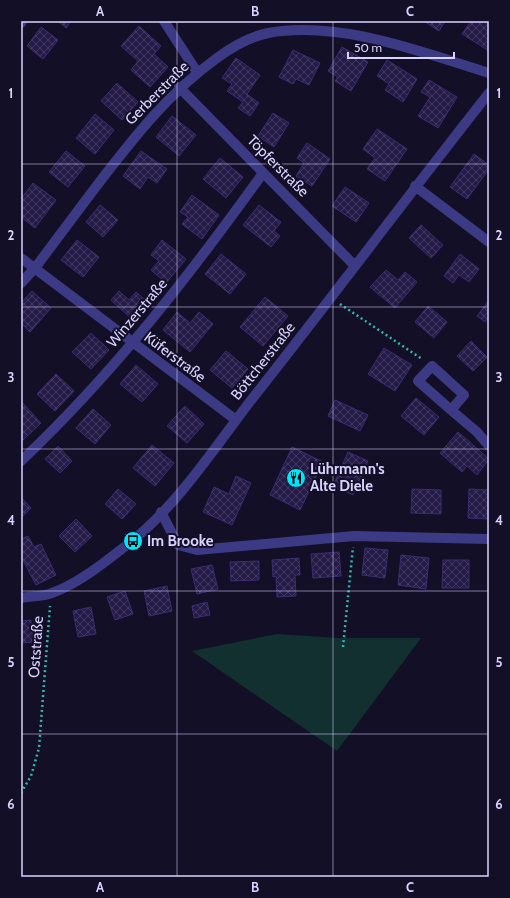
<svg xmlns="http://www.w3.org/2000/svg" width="510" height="898" viewBox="0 0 510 898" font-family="Cabin,sans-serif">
	<defs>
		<pattern id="building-cross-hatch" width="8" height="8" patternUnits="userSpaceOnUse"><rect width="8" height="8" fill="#241b47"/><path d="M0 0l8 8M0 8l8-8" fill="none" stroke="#433b63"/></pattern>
	</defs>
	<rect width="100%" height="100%" fill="#130f26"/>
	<!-- green -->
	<path fill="#12302f" d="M277 634 339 638H421L337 751 192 651Z"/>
	<!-- building -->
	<path fill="url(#building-cross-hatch)" stroke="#3b2d73" d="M58 21H71L66 28Z
		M424 21H445L439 31Z
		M471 21H484L488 24 489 22V51L462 34Z
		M139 26 161 46 154 54 168 67 150 87 131 70 138 61 121 46Z
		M41 27 58 40 43 59 27 46Z
		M342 47 368 62 351 91 335 81 338 77 328 71Z
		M293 50 320 63 309 85 296 79 293 84 279 77Z
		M236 58 260 75 247 94 259 103 250 116 238 108 243 102 227 91 232 84 222 78Z
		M387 60 417 79 403 102 385 90 389 84 377 76Z
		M429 80 457 97 438 128 418 116 430 97 421 92Z
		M117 83 138 102 122 120 101 101Z
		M273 113 289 123 274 147 258 136Z
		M95 114 114 130 95 154 76 138Z
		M172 116 196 135 179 156 156 137Z
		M377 129 407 149 385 181 367 169 375 158 363 149Z
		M307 143 330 159 312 186 296 176 304 163 297 158Z
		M66 151 85 166 68 187 49 172Z
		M141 151 167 169 157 183 148 177 140 189 123 176Z
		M474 154 489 165V169L467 199 450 187Z
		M220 158 243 177 226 198 203 179Z
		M33 183 56 200 35 228 21 217V199Z
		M345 187 369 203 356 222 332 206Z
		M192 195 219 215 202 239 182 224 188 217 180 212Z
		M100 205 118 220 103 237 86 222Z
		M259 205 281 222 274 231 280 236 271 247 243 225Z
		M421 225 443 245 431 258 409 238Z
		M77 240 99 257 83 277 61 260Z
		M162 240 186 259 166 283 151 270 159 261 151 255Z
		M221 254 246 274 230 294 205 274Z
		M460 254 479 269 469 282 459 275 453 283 444 276Z
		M386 270 398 280 405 272 417 282 395 308 370 287Z
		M32 291 51 308 30 332 21 323V303Z
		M119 291 129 300 136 292 151 305 135 322 111 300Z
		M265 297 288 316 263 346 240 327Z
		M489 300V317L485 322 477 316Z
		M428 306 447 322 434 338 415 322Z
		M177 312 190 323 199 312 213 324 190 352 163 330Z
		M91 333 109 350 91 369 72 352Z
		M471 341 487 357 473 371 457 356Z
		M384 348 412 365 395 391 368 374Z
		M226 351 248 369 232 388 210 370Z
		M136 365 158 384 142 402 120 384Z
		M56 374 74 391 55 411 37 394Z
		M416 398 439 417 424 435 401 416Z
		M335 400 368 415 360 431 328 416Z
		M21 401 41 423 22 441H21Z
		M185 406 204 424 187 443 167 426Z
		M93 409 111 425 95 444 76 428Z
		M458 432 489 459 477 475 467 466 462 472 440 453Z
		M152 445 174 463 155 486 133 468Z
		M58 446 72 461 60 473 45 459Z
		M292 447 323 462 300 510 270 495Z
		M348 452 368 461 353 495 333 486Z
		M236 476 251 483 232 525 203 512 214 487 229 494Z
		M118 489 136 504 122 519 105 504Z
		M412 489 441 490V514L411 513Z
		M469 489 489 490V519L468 518Z
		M21 497 31 508 21 518Z
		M76 519 92 536 75 552 59 536Z
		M28 536 34 547 41 544 56 575 36 585 23 560 21 561V539Z
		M365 548 388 550 385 578 362 575Z
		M339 552 341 576 313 578 311 554Z
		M401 555 429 558 426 589 398 585Z
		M299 558 300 575H295L296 596 277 597 276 576 273 577 272 560Z
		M443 560H469V588H442Z
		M259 561V580L231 581 230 562Z
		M212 565 218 589 197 594 191 569Z
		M167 586 172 611 149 616 144 591Z
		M125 591 133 614 115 620 107 597Z
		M207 602 210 615 194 618 192 606Z
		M91 607 96 634 78 637 73 611Z
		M31 620 33 642 21 643V621Z"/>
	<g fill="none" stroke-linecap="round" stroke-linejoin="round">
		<!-- path -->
		<path stroke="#2fb8b0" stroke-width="2.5" stroke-dasharray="2 3" stroke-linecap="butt" d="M340 304 422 359
			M343 647 353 547
			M21 793 31 776 39 748 50 606"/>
		<!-- minor -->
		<path stroke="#3d3a85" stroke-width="10" d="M164 21 197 72
			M21 23 22 21
			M179 87 355 266
			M415 186 489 242
			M21 258 236 420
			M21 283 35 268C55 241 75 215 95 188 132 140 167 94 217 58 232 47 249 37 268 33 340 20 421 52 489 73
			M432 366 464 395 451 410 418 381Z
			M451 410 477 432 489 446
			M21 461C114 373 189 276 263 173
			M161 512 178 545 197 550 354 536 489 539
			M21 598C31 596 43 597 52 593 81 582 108 560 132 541 179 503 215 447 252 399 332 298 409 194 489 93"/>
	</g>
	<!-- grid -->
	<path fill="none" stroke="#d9d4ff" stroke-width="1" stroke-opacity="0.55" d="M177 21V877M333 21V877M21 164H489M21 307H489M21 449H489M21 591H489M21 734H489"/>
	<!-- icons -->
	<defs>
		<g id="restaurant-disc" transform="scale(1)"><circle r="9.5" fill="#00e5ff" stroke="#130f26"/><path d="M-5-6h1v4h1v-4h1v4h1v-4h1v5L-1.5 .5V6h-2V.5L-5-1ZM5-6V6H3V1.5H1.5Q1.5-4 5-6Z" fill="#111"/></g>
		<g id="bus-disc" transform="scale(1)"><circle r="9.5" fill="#00e5ff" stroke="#130f26"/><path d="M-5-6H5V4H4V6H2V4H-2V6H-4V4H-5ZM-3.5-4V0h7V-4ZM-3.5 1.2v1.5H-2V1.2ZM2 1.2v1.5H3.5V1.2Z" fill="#111"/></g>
	</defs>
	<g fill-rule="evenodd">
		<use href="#restaurant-disc" x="296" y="478"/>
		<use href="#bus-disc" x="133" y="541"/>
	</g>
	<g text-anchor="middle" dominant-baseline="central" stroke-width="4" stroke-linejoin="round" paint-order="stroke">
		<!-- street labels -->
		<g font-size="15" fill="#d9d4ff" stroke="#130f26">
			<text transform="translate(157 93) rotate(-45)">Gerberstraße</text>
			<text transform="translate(278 166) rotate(45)">Töpferstraße</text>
			<text transform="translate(137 313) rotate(-50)">Winzerstraße</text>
			<text transform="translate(175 357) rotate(37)">Küferstraße</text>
			<text transform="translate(263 361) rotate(-52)">Böttcherstraße</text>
			<text transform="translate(36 647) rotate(-86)">Oststraße</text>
		</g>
		<!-- poi labels -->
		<g font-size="15" font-weight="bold" fill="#d9d4ff" stroke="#130f26" text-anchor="start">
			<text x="310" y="469">Lührmann's<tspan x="310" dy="17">Alte Diele</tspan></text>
			<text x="147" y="541">Im Brooke</text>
		</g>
	</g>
	<!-- border -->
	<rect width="510" height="898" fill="none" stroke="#130f26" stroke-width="44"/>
	<!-- scale -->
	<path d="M348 52v6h106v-6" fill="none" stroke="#d9d4ff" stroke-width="2"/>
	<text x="354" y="52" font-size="12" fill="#d9d4ff" stroke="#130f26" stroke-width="3" paint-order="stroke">50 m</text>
	<rect x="22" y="22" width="466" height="854" fill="none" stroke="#d9d4ff" stroke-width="1.5"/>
	<g font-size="13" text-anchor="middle" font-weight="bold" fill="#d9d4ff">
		<text x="100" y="16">A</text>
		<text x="255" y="16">B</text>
		<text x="410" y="16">C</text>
		<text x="11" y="98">1</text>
		<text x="499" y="98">1</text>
		<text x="11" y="240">2</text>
		<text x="499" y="240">2</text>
		<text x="11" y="382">3</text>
		<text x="499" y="382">3</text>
		<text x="11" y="525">4</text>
		<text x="499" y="525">4</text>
		<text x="11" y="667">5</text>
		<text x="499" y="667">5</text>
		<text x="11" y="809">6</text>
		<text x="499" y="809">6</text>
		<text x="100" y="892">A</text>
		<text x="255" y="892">B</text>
		<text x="410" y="892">C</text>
	</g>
</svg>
